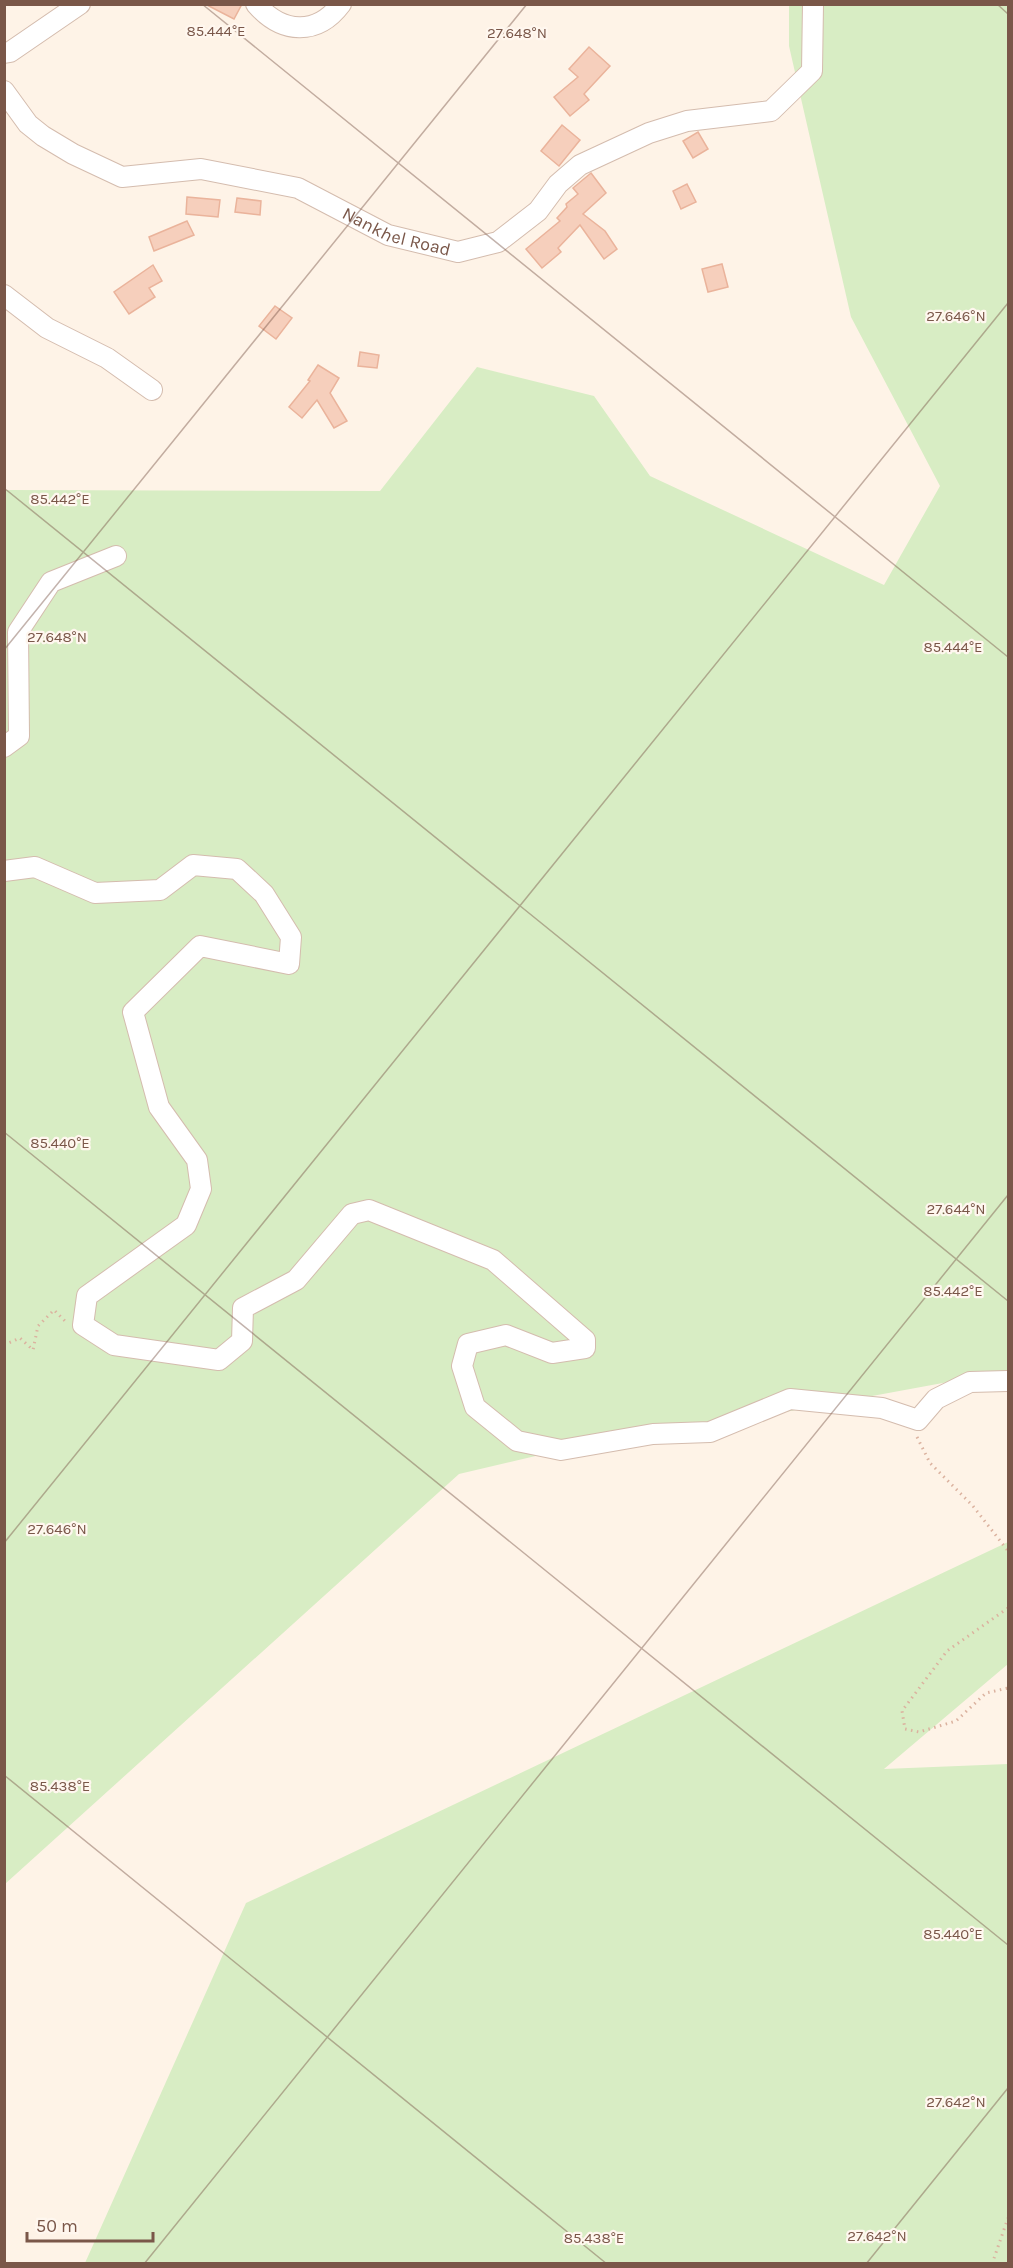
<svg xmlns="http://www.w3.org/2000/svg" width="1013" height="2268" viewBox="0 0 1013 2268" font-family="Karla,sans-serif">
	<rect width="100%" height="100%" fill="#fef3e7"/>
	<!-- green -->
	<path fill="#d8edc4" d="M789 5H1008V1371L725 1423 561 1450 459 1474 5 1884V490L380 491 477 367 594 396 650 476 884 585 940 486 851 317 789 46Z
		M1008 1542V1664L884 1769 1008 1764V2263H85L246 1903Z"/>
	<!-- building -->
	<path fill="#f6cfbc" stroke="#eab39b" stroke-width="1.5" d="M205 4H242L234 19Z
		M589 47 610 66 584 94 589 100 570 116 554 97 578 77 569 69Z
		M562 125 580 140 559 166 541 151Z
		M698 132 708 149 693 158 683 141Z
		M591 173 606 193 583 214 605 231 617 249 604 259 580 225 558 248 561 252 542 268 526 249 560 221 557 218 567 207 566 204 578 194 573 188Z
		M687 184 696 202 681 209 673 191Z
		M187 197 220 200 218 217 186 214Z
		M237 198 261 201 260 215 235 212Z
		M187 221 194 235 154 251 149 237Z
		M722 264 728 287 708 292 702 269Z
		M153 265 162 281 149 288 155 297 129 314 114 292Z
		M275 306 292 318 276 339 259 326Z
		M360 352 379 355 377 368 358 366Z
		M318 365 339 378 330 393 347 421 334 428 317 400 302 418 289 407 310 381 308 380Z"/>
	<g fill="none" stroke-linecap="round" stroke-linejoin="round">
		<!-- street casing -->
		<g stroke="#d4bcae" stroke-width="22">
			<g id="street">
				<path d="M256 4C282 34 317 36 341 4"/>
				<path d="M4 53 10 52 80 4"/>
				<path id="s1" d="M4 91 28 124 43 136 73 154 122 177 201 169 298 188 388 235 458 252 498 242 538 211 558 184 580 165 649 133 687 121 771 111 812 71 813 4"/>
				<path d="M4 295 47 328 107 358 152 390"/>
				<path d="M4 747 19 736 18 632 51 582 116 556"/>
				<path d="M4 871 35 867 95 893 160 890 193 865 237 869 264 894 291 937 289 964 200 946 133 1012 159 1107 197 1160 201 1189 186 1225 87 1296 83 1325 114 1345 219 1360 242 1341 243 1308 296 1280 352 1214 369 1210 493 1260 585 1340V1348L552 1353 506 1335 468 1344 462 1366 475 1407 517 1441 561 1450 653 1434 710 1432 790 1399 882 1408 918 1420 936 1399 970 1382 1008 1381"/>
			</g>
		</g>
		<!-- path -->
		<path stroke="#dbb29f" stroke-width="3" stroke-dasharray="1.5 4.5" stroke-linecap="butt" d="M4 1345 20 1338 33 1350 38 1326 54 1310 65 1321
			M917 1437 930 1463 973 1506 1008 1551
			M1008 1608 947 1651 902 1711 905 1729 919 1732 956 1721 986 1693 1008 1688
			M992 2264 1008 2218"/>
		<!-- street -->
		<use href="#street" stroke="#fff" stroke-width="20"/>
	</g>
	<!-- ticks -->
	<path fill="none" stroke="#7a5749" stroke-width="1.5" stroke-opacity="0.45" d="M202 4 1008 657M997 4 1008 14M4 488 1008 1301M4 650 527 4M4 1132 1008 1945M4 1543 1008 303M4 1775 607 2264M144 2264 1008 1195M866 2264 1008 2088"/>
	<g text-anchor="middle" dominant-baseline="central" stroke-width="4.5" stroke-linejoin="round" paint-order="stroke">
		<!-- street labels -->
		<g font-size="18" fill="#7a5749" stroke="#fff7ef">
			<text stroke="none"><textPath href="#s1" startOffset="436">Nankhel Road</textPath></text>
		</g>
	</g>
	<g font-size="15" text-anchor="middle" fill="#7a5749" stroke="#fff7ef" stroke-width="4.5" stroke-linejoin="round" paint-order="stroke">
		<text x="216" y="36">85.444°E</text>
		<text x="517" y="38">27.648°N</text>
		<text x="956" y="321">27.646°N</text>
		<text x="60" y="504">85.442°E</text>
		<text x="57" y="642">27.648°N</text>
		<text x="953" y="652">85.444°E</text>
		<text x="60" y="1148">85.440°E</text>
		<text x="956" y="1214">27.644°N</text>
		<text x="953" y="1296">85.442°E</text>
		<text x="57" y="1534">27.646°N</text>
		<text x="60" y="1791">85.438°E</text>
		<text x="953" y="1939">85.440°E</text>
		<text x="956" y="2107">27.642°N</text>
		<text x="877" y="2241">27.642°N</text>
		<text x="594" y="2243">85.438°E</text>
	</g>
	<!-- border -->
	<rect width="1013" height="2268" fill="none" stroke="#7a5749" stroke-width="12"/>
	<!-- scale -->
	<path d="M27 2232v9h126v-9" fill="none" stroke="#7a5749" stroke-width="3"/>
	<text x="36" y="2232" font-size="18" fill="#7a5749" stroke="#fff7ef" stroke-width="4.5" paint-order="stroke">50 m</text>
</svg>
